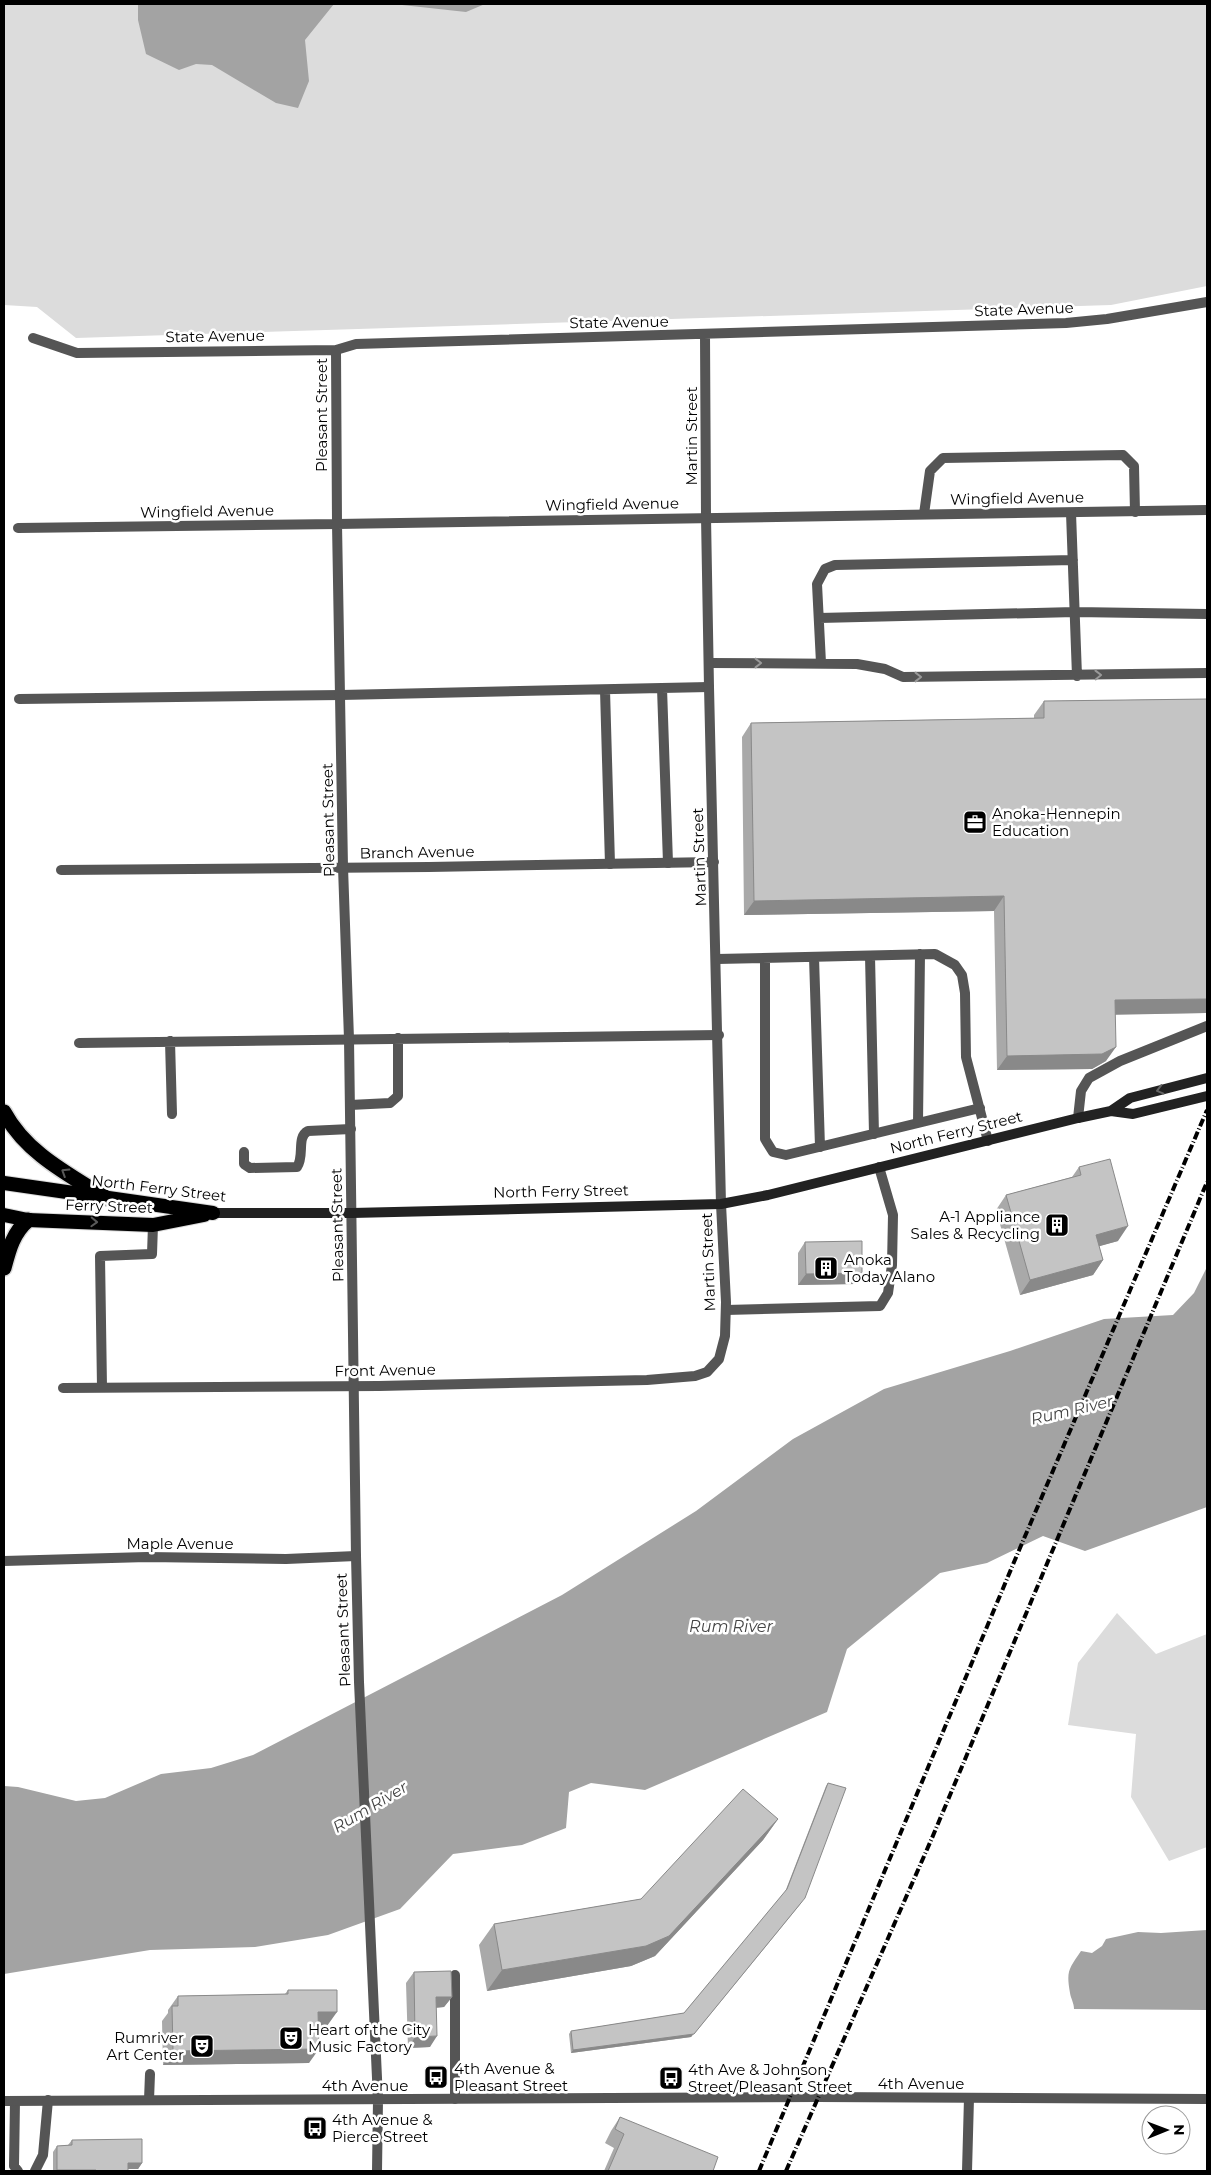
<svg xmlns="http://www.w3.org/2000/svg" width="1211" height="2175" viewBox="0 0 1211 2175" font-family="Montserrat,sans-serif">
	<rect width="100%" height="100%" fill="#fff"/>
	<!-- green -->
	<path fill="#dcdcdc" d="M4 4H1207V286L1111 305 76 338 37 307 4 305Z
		M1117 1613 1156 1654 1207 1634V1847L1169 1861 1131 1797 1136 1734 1068 1725 1078 1663Z"/>
	<!-- water -->
	<path fill="#a3a3a3" d="M138 4H334L305 40 309 81 298 108 276 103 212 65 196 64 179 70 146 54 138 20Z
		M393 4H485L466 12Z
		M1207 1267V1507L1085 1551 1043 1536 987 1563 940 1573 847 1649 827 1712 645 1790 591 1783 569 1792 566 1828 522 1845 453 1854 400 1909 328 1935 255 1947 150 1950 4 1974V1786L18 1787 76 1801 105 1798 161 1774 211 1768 253 1755 562 1595 696 1511 793 1439 884 1389 1010 1351 1104 1319 1173 1315 1194 1293Z
		M1207 1930V2010L1074 2009C1074 2003 1071 1999 1070 1993 1066 1970 1069 1969 1081 1951L1092 1953 1102 1946 1106 1939 1138 1932 1161 1933Z"/>
	<g fill="none" stroke-linecap="round" stroke-linejoin="round">
		<!-- trunk casing -->
		<g stroke="#dbdbdb" stroke-width="16">
			<path id="trunk" d="M4 1183 213 1213
				M4 1215 28 1220 153 1225 204 1215"/>
		</g>
		<!-- motorway casing -->
		<g stroke="#dbdbdb" stroke-width="18">
			<path id="motorway" d="M4 1112C26 1153 68 1174 106 1198
				M4 1268C9 1249 13 1233 28 1220"/>
		</g>
		<!-- service -->
		<path stroke="#555" stroke-width="10" d="M1071 513 1077 676
			M924 514 930 471 943 458 1123 455 1134 466 1135 512
			M819 618 1075 612 1207 614
			M709 663 857 664 885 669 903 677 1207 673
			M821 663 817 584 825 569 835 565 1073 560
			M662 688 668 863
			M605 690 610 864
			M19 699 341 695 709 687
			M870 956 874 1134
			M814 957 820 1147
			M765 958V1139L773 1152 786 1155 980 1108
			M717 959 935 954 955 965 962 975 965 993 966 1057 988 1141
			M170 1041 172 1114
			M79 1043 719 1035
			M350 1105 390 1103 398 1096V1038
			M1078 1118 1081 1091 1089 1078 1120 1061 1207 1026
			M918 1123 920 954
			M244 1152V1164L250 1168 297 1167C305 1156 296 1137 308 1131L351 1129
			M726 1310 880 1306 888 1293 892 1265 893 1215 879 1167
			M102 1387 100 1256 152 1254 153 1225
			M455 2099V1975
			M149 2100 150 2074
			M15 2101 14 2166 18 2171
			M35 2171 43 2155 48 2100"/>
		<!-- minor -->
		<path stroke="#555" stroke-width="10" d="M33 338 77 353 336 350 356 344 1066 323 1107 319 1207 302
			M18 528 337 524 336 350
			M61 870 429 867 714 862
			M63 1388 379 1386 647 1380 695 1376 707 1372 719 1359 725 1336 726 1302 721 1204 709 687 706 517 705 335
			M4 1561 147 1557 286 1559 356 1556
			M967 2171 969 2098"/>
		<!-- tertiary -->
		<path stroke="#555" stroke-width="10" d="M4 2101 818 2097 1207 2099
			M377 2171 378 2100 359 1682 356 1556 349 1039 343 867 337 524 1207 510"/>
		<!-- secondary -->
		<path stroke="#222" stroke-width="10" d="M1111 1111 1130 1098 1207 1078
			M213 1213H352L721 1204 768 1195 1078 1118 1111 1111 1133 1114 1207 1096"/>
		<!-- trunk -->
		<use href="#trunk" stroke="#000" stroke-width="14"/>
		<!-- motorway -->
		<use href="#motorway" stroke="#000" stroke-width="15"/>
		<!-- rail -->
		<path stroke="#000" stroke-width="4" stroke-dasharray="8 2.5 1 2.5" stroke-linecap="butt" d="M759 2171 1017 1555 1207 1110
			M786 2171 932 1838 1207 1182"/>
	</g>
	<!-- wall -->
	<path fill="#a9a9a9" d="M1207 699V1011L1206 1013 1115 1014 1106 1061 1092 1069 997 1070 994 911 744 915 742 737 751 723 1034 718V715L1044 701Z
		M1079 1167 1118 1241 1099 1246 1103 1260 1093 1275 1020 1295 996 1210 1006 1195 1072 1177Z
		M805 1242 862 1273 855 1284 798 1285V1253Z
		M828 1783 802 1902 691 2037 571 2053 569 2034 571 2031 684 2013 785 1892 826 1786Z
		M778 1819 763 1840 655 1956 631 1966 487 1991 479 1945 494 1924 641 1899Z
		M414 1972 452 1997 444 2007 436 2008 430 2047 408 2048 406 1983Z
		M288 1990 327 2026H319L309 2063 163 2065 162 2021 168 2013V2010L178 1996 285 1994Z
		M620 2117 713 2171H604L614 2148 605 2143 611 2131Z
		M72 2140 142 2163 138 2169H128V2171H53V2152L57 2146 68 2145Z"/>
	<!-- shaded-wall -->
	<path fill="#898989" d="M1004 896 994 911 744 915 754 901Z
		M1207 999V1011L1206 1013 1105 1015 1115 1000Z
		M1116 1047 1106 1061 1092 1069 997 1070 1007 1056Z
		M1128 1226 1118 1241 1086 1250 1096 1235Z
		M1103 1260 1093 1275 1020 1295 1030 1280Z
		M862 1273 855 1284 798 1285 806 1274Z
		M778 1819 763 1840 655 1956 631 1966 487 1991 502 1970 646 1946Z
		M802 1902 691 2037 571 2053 573 2050 694 2034Z
		M436 1997H452L444 2007 428 2008Z
		M318 2012H337L327 2026H308Z
		M437 2036 430 2047 408 2048 415 2037Z
		M319 2049 309 2063 163 2065 173 2051Z
		M128 2163H142L138 2169H123Z
		M57 2170H96L95 2171H56Z"/>
	<!-- building -->
	<path fill="#c4c4c4" stroke="#898989" d="M1207 699V999L1115 1000 1116 1047 1102 1054 1007 1056 1004 896 754 901 751 723 1044 718V701Z
		M1110 1159 1128 1226 1096 1235 1103 1260 1030 1280 1006 1195 1081 1175 1079 1167Z
		M862 1241V1273L806 1274 805 1242Z
		M828 1783 846 1788 805 1898 694 2034 573 2050 571 2031 684 2013 787 1889Z
		M743 1789 778 1819 669 1936 646 1946 502 1970 494 1924 641 1899Z
		M451 1971 452 1997H436L437 2036 415 2037 414 1972Z
		M288 1990H337V2012H318L319 2049 173 2051 172 2006H178V1996L288 1994Z
		M620 2117 718 2157 713 2171H608L624 2134 615 2129Z
		M142 2139V2163H128V2171H96V2170H57V2146L72 2145V2140Z"/>
	<!-- one-way arrows -->
	<defs><path id="oneway-chevron" d="M-2-3.5L2.5 0L-2 3.5" fill="none" stroke-width="1.6" stroke-linecap="round" stroke-linejoin="round" transform="scale(1.25)"/></defs>
	<g stroke="#999">
		<use href="#oneway-chevron" transform="translate(758 663)"/>
		<use href="#oneway-chevron" transform="translate(1098 675) rotate(-1)"/>
		<use href="#oneway-chevron" transform="translate(918 677)"/>
	</g>
	<use stroke="#646464" href="#oneway-chevron" transform="translate(1160 1090) rotate(165)"/>
	<g stroke="#595959">
		<use href="#oneway-chevron" transform="translate(65 1172) rotate(-148)"/>
		<use href="#oneway-chevron" transform="translate(94 1222) rotate(2)"/>
	</g>
	<!-- icons -->
	<defs>
		<g id="office-square" transform="scale(1.25)"><rect x="-9" y="-9" width="18" height="18" rx="4" fill="#000" stroke="#fff"/><path d="M-6-3h4V-5.5h4V-3h4V5H-6ZM-1-4.5V-3h2v-1.5ZM-6 0V1H6V0Z" fill="#fff"/></g>
		<g id="building-square" transform="scale(1.25)"><rect x="-9" y="-9" width="18" height="18" rx="4" fill="#000" stroke="#fff"/><path d="M-4-6H4V6H1V3H-1V6H-4ZM-2.5-4.3h1.7v1.8h-1.7ZM.8-4.3h1.7v1.8H.8ZM-2.5-1h1.7V.8h-1.7ZM.8-1h1.7V.8H.8Z" fill="#fff"/></g>
		<g id="theatre-square" transform="scale(1.25)"><rect x="-9" y="-9" width="18" height="18" rx="4" fill="#000" stroke="#fff"/><path d="M-5-5.5Q0-4 5-5.5V0Q5 5 0 6Q-5 5-5 0ZM-3.3-2.5H-1v1.5H-3.3ZM1-2.5H3.3v1.5H1ZM-2.8 1Q0 5.5 2.8 1Z" fill="#fff"/></g>
		<g id="bus-square" transform="scale(1.25)"><rect x="-9" y="-9" width="18" height="18" rx="4" fill="#000" stroke="#fff"/><path d="M-5-6H5V4H4V6H2V4H-2V6H-4V4H-5ZM-3.5-4V0h7V-4ZM-3.5 1.2v1.5H-2V1.2ZM2 1.2v1.5H3.5V1.2Z" fill="#fff"/></g>
	</defs>
	<g fill-rule="evenodd">
		<use href="#office-square" x="975" y="822"/>
		<use href="#building-square" x="1057" y="1225"/>
		<use href="#building-square" x="826" y="1268"/>
		<use href="#theatre-square" x="291" y="2038"/>
		<use href="#theatre-square" x="202" y="2046"/>
		<use href="#bus-square" x="436" y="2077"/>
		<use href="#bus-square" x="671" y="2078"/>
		<use href="#bus-square" x="315" y="2128"/>
	</g>
	<g text-anchor="middle" dominant-baseline="central" stroke-width="5" stroke-linejoin="round" paint-order="stroke">
		<!-- street labels -->
		<g font-size="15" fill="#000" stroke="#fff">
			<text transform="translate(1024 309) rotate(-2)">State Avenue</text>
			<text transform="translate(619 322) rotate(-1)">State Avenue</text>
			<text transform="translate(215 336) rotate(-1)">State Avenue</text>
			<text transform="translate(321 415) rotate(-90)">Pleasant Street</text>
			<text transform="translate(691 436) rotate(-90)">Martin Street</text>
			<text transform="translate(1017 498) rotate(-1)">Wingfield Avenue</text>
			<text transform="translate(612 504) rotate(-1)">Wingfield Avenue</text>
			<text transform="translate(207 511) rotate(-1)">Wingfield Avenue</text>
			<text transform="translate(328 820) rotate(-91)">Pleasant Street</text>
			<text transform="translate(417 852) rotate(-1)">Branch Avenue</text>
			<text transform="translate(699 857) rotate(-92)">Martin Street</text>
			<text transform="translate(956 1132) rotate(-14)">North Ferry Street</text>
			<text transform="translate(159 1188) rotate(7)">North Ferry Street</text>
			<text transform="translate(561 1191) rotate(-1)">North Ferry Street</text>
			<text transform="translate(109 1206) rotate(2)">Ferry Street</text>
			<text transform="translate(337 1225) rotate(-91)">Pleasant Street</text>
			<text transform="translate(708 1262) rotate(-92)">Martin Street</text>
			<text transform="translate(385 1370) rotate(-1)">Front Avenue</text>
			<text x="180" y="1543">Maple Avenue</text>
			<text transform="translate(343 1630) rotate(-92)">Pleasant Street</text>
			<text x="921" y="2083">4th Avenue</text>
			<text x="365" y="2085">4th Avenue</text>
		</g>
		<!-- poi labels -->
		<g font-size="15" fill="#000" stroke="#fff" text-anchor="start">
			<text x="992" y="813">Anoka-Hennepin<tspan x="992" dy="17">Education</tspan></text>
			<text x="1040" y="1216" text-anchor="end">A-1 Appliance<tspan x="1040" dy="17">Sales &amp; Recycling</tspan></text>
			<text x="844" y="1259">Anoka<tspan x="844" dy="17">Today Alano</tspan></text>
			<text x="308" y="2029">Heart of the City<tspan x="308" dy="17">Music Factory</tspan></text>
			<text x="184" y="2037" text-anchor="end">Rumriver<tspan x="184" dy="17">Art Center</tspan></text>
			<text x="454" y="2068">4th Avenue &amp;<tspan x="454" dy="17">Pleasant Street</tspan></text>
			<text x="688" y="2069">4th Ave &amp; Johnson<tspan x="688" dy="17">Street/Pleasant Street</tspan></text>
			<text x="332" y="2119">4th Avenue &amp;<tspan x="332" dy="17">Pierce Street</tspan></text>
		</g>
		<!-- water labels -->
		<g font-size="16" font-style="italic" fill="#444" stroke="#fff">
			<text transform="translate(1072 1410) rotate(-13)">Rum River</text>
			<text x="731" y="1626">Rum River</text>
			<text transform="translate(370 1807) rotate(-31)">Rum River</text>
		</g>
	</g>
	<!-- border -->
	<rect width="1211" height="2175" fill="none" stroke="#000000" stroke-width="10"/>
	<!-- north arrow -->
	<g transform="translate(1166 2130) rotate(89)"><circle r="24" fill="#ffffff" stroke="#999999"/>
	<path d="M0-4L9 19L0 12L-9 19Z" fill="#000000"/>
	<text y="-8" font-size="14" font-weight="bold" text-anchor="middle" fill="#000000">N</text>
	</g>
</svg>
